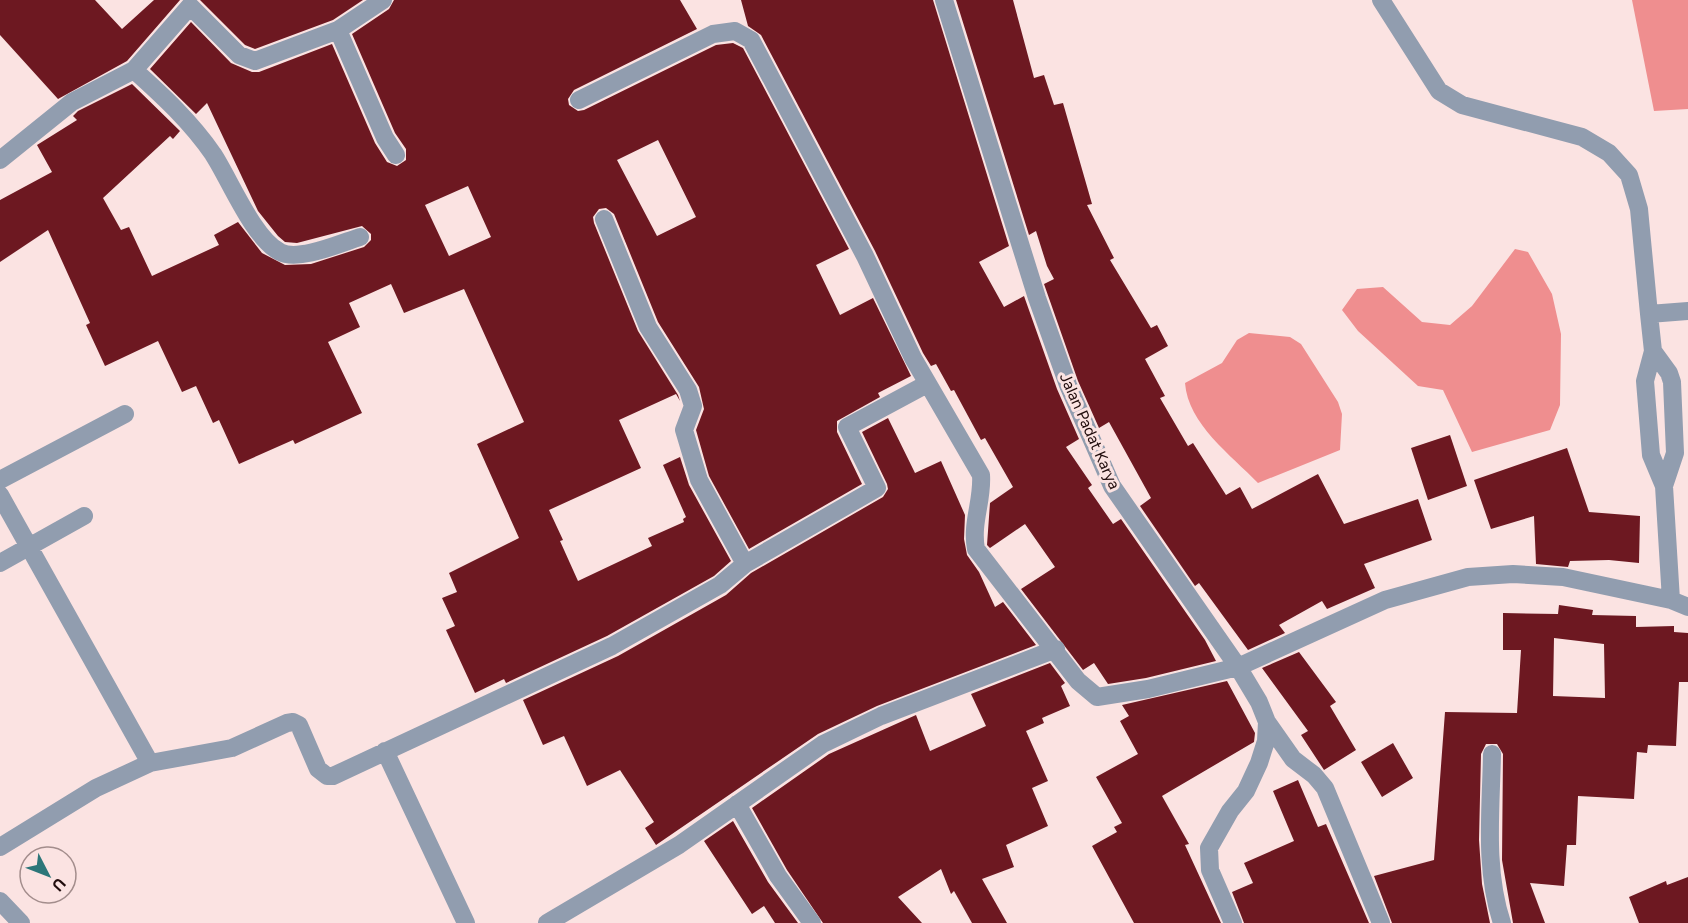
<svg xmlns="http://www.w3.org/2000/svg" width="1688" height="923" viewBox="0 0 1688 923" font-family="Figtree,sans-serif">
	<rect width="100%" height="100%" fill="#fbe3e2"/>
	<!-- forest -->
	<path fill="#ef8e8f" d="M1632 0H1688V109L1654 111Z
		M1515 249 1528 252 1552 294 1561 334 1560 405 1550 430 1472 452 1443 390 1418 386 1358 331 1342 310 1357 289 1383 287 1422 322 1450 325 1472 306Z
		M1249 333 1290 337 1301 344 1338 402 1342 414 1340 450 1258 483C1231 455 1188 424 1185 383L1222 363 1237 340Z"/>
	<!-- building -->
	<path fill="#6d1821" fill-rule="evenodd" d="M0 0H95L122 29 154 0H180L127 61 58 99 0 35Z
		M200 0H363L333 20 255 49 245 45Z
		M394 0H680L697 29 574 90 568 99 569 105 578 111 584 110 716 45 733 43 743 48 849 249 816 265 840 315 873 298 911 376 878 393 880 397 837 421V432L862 484 749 549 709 476 696 430 704 409 699 387 658 322 614 214 606 208 599 209 593 217 594 223 638 331 678 395 680 401 676 394 619 420 641 468 549 510 563 540 560 541 578 581 652 546 648 538 684 522 683 519 686 517 663 465 680 457 689 485 731 561 714 576 607 636 506 683 504 679 475 693 446 630 455 626 442 598 457 592 449 573 519 538 477 444 524 422 464 289 404 313 391 284 349 303 360 327 328 342 362 413 295 444 293 440 239 464 219 420 213 423 196 386 182 392 158 341 105 366 86 325 90 323 48 230 0 262V200L52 172 37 145 77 120 73 116 78 111 132 84 180 131 173 139 170 136 103 198 121 230 129 227 152 276 219 245 214 235 238 222 262 253 285 265 311 264 364 247 371 240V234L362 226 297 243 285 242 278 236 258 211 207 103 196 114 150 69 191 22 231 63 252 72H259L332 44 375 143 387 162 397 166 406 160V149L395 133 352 34 389 9ZM658 140 696 217 657 236 617 160ZM468 186 491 237 449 256 425 205Z
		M741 0H933L1009 246 979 262 1004 307 1024 296 1057 389 1079 439 1066 447 1092 485 1088 488 1113 524 1121 519 1205 640 1216 661 1146 678 1108 684 1094 663 1083 670 1021 589 1055 567 1025 524 990 548 987 545 990 503 1013 487 985 438 981 440 954 390 951 391 936 364 931 366 923 353 875 251 761 35 748 26Z
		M956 0H1013L1034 78 1044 75 1054 105 1063 103 1092 204 1087 205 1114 258 1110 260 1151 328 1157 325 1168 346 1145 359 1165 396 1160 398 1188 446 1193 443 1226 495 1240 487 1252 509 1318 474 1344 524 1418 499 1432 540 1364 564 1375 588 1327 609 1322 601 1279 625 1285 633 1248 650 1199 583 1195 586 1140 506 1151 498 1109 422 1099 428 1078 381 1044 284 1054 279 1047 266 1036 231 1029 235Z
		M888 418 915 473 941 461 965 515 964 539 967 555 979 572 995 607 1003 602 1036 645 877 706 818 734 656 845 645 828 654 822 620 770 587 786 564 736 543 745 523 700 618 656 726 595 751 573 883 497 888 489 887 484 862 432Z
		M1450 435 1467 486 1428 500 1411 448Z
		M1567 448 1589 512 1640 516 1639 563 1609 560 1570 561 1568 567 1536 564 1534 516 1491 529 1474 480Z
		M1559 605 1593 610 1592 615 1636 616V627L1674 626V632L1688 633V682H1679L1676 746 1648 745 1647 753 1637 752 1634 799 1578 796 1576 845H1567L1564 886 1530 883 1545 923H1513L1502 860 1503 754 1497 744H1486L1481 754 1479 840 1482 884 1490 923H1392L1374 876 1434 860 1445 712 1517 713 1521 650H1503V613L1558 614ZM1554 638 1604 644 1605 698 1553 696Z
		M1299 652 1336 702 1330 706 1356 750 1324 770 1301 735 1308 731 1262 668Z
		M1050 663 1065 683 1061 686 1070 706 1042 718 1044 723 1026 731 1048 781 1032 788 1048 826 1006 845 1014 867 982 879 1007 923H972L954 891 951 894 941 869 898 897 922 923H823L787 870 752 808 829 754 916 715 930 751 986 726 971 694Z
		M1227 681 1255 733 1254 742 1162 796 1189 844 1185 845 1221 923H1134L1092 846 1117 832 1114 827 1122 823 1096 777 1138 754 1120 721 1129 716 1122 705Z
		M1393 743 1413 778 1382 797 1361 762Z
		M1298 780 1318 827 1326 824 1369 923H1244L1232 892 1253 883 1244 863 1294 841 1273 791Z
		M733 821 768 882 798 923H775L764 906 752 914 704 841Z
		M1688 877V923H1639L1629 897 1666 881 1667 885Z"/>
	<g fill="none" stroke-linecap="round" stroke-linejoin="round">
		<!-- street -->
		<path stroke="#919daf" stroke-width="18" d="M944 0 1037 298 1068 385 1112 486 1238 667 1259 702 1267 722 1266 741 1259 763 1246 791 1230 811 1209 848 1210 870 1233 923
			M1381 0 1439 91 1462 105 1582 137 1609 153 1629 175 1639 209 1649 314 1653 351 1645 381 1651 455 1664 486 1671 600
			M338 30 385 138 396 155
			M134 70C163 96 191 122 213 154 230 180 253 238 280 252 298 262 341 243 360 237
			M579 100 713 34 735 31 751 40 865 256 913 358 981 475C983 500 971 523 976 549L1078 681 1097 697 1148 689 1238 667 1385 600 1468 577 1513 574 1563 577 1671 600 1688 607
			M0 160 72 102 134 70 190 6 239 55 255 61 338 30 383 0
			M604 219 648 327 688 390 693 406 684 430 699 480 745 564
			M1649 314 1688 311
			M1653 351 1669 373 1672 382 1675 453 1664 486
			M0 480 125 414
			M0 495 150 763
			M0 563 84 516
			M1267 722 1293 759 1314 775 1325 788 1381 923
			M385 751 466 923
			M1492 754C1491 810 1484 869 1502 923
			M737 804 778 876 812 923
			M0 847 96 788 150 763 232 748 287 723 293 722 299 725 318 769 327 776H333L612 646 720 585 745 564 877 488 847 427 927 384
			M0 901 21 923
			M547 923 679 845 823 744 881 716 1056 649"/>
	</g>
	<g text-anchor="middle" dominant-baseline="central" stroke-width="6" stroke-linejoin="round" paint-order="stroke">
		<!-- street labels -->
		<g font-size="16" fill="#200c0c" stroke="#fbe3e2">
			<text transform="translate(1090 431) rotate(66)">Jalan Padat Karya</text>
		</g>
	</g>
	<!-- north arrow -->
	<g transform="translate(48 875) rotate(132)"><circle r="28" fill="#fbe3e2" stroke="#a38d8c" stroke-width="1.5"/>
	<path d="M0-4.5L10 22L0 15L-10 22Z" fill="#2c7679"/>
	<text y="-9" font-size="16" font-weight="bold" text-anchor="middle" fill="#200c0c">U</text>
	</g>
</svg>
